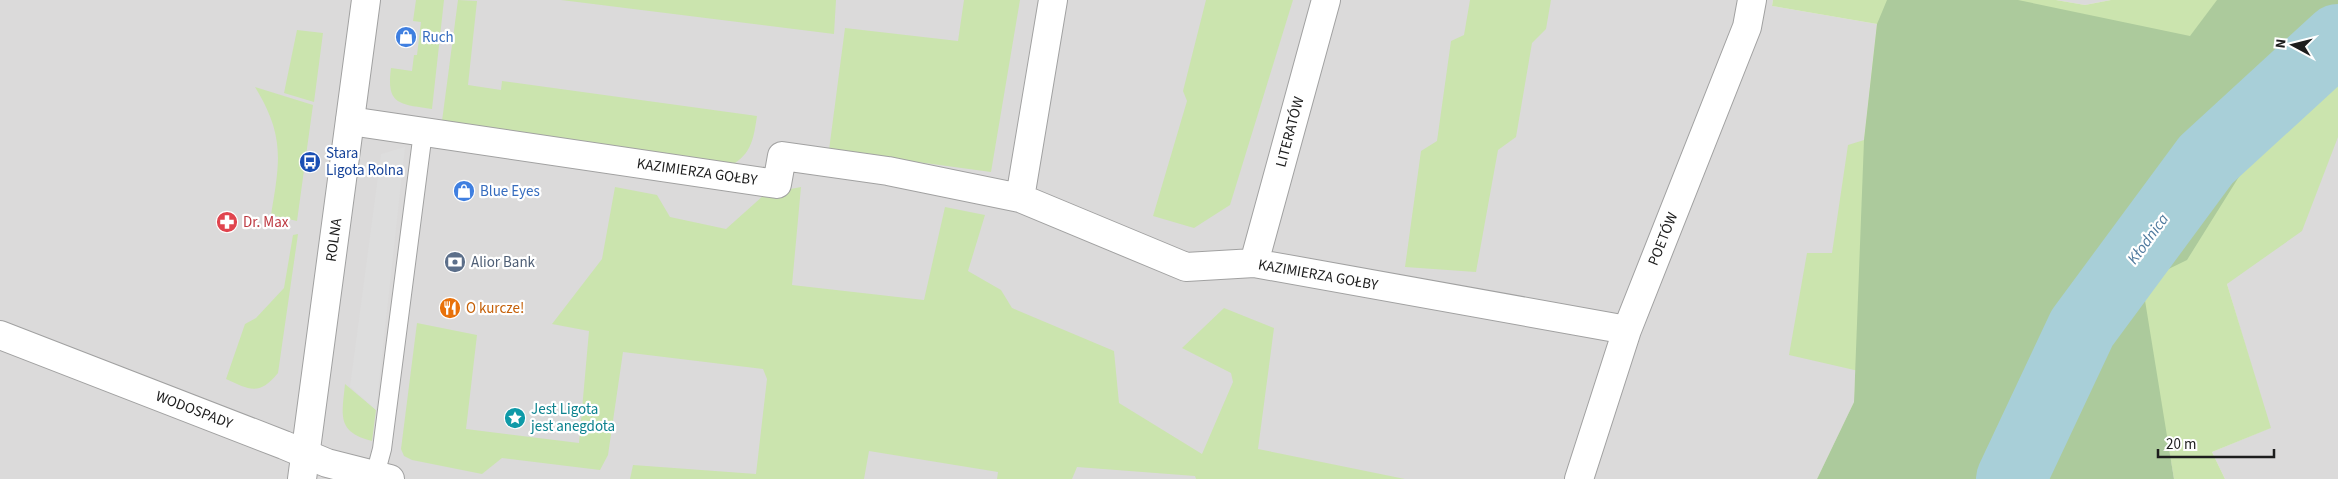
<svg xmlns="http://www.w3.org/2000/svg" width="2338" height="479" viewBox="0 0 2338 479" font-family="'Source Sans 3',sans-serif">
	<rect width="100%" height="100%" fill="#eeeae4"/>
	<!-- residential -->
	<path fill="#dbdada" d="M0 0H1773L1772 6 1877 24 1864 140 1854 402 1817 479H0Z
		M2056 0H2111L2085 5Z
		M2338 107V479H2225L2212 452 2270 428 2227 284Z"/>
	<!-- grass -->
	<path fill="#cbe4ae" d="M416 0H444L432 109C399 104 386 105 391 68L412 71 414 55H417L421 22 413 21Z
		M458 0 477 1 468 85 501 90 502 81 757 116C753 142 751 156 726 168L442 121Z
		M561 0H836L834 34Z
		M964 0H1020L991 172 829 150 845 28 958 41Z
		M1206 0H1293L1230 205 1194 228 1153 216 1187 101 1183 91Z
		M1470 0H1551L1546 29 1532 43 1516 137 1498 150 1476 272 1405 267 1421 151 1437 141 1451 41 1464 35Z
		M1773 0H2056L2085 5 2111 0H2338V137L2302 231 2227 284 2271 428 2212 452 2225 479H2174L2168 443H2173L1789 355 1807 253H1832L1848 145 1864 140 1877 24 1772 6Z
		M297 30 323 33 314 102 284 93Z
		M255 87 313 105 297 221 271 215C280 161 285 136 255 87Z
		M615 187 657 195 670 217 726 229 765 194 801 187 792 285 924 300 945 207 985 215 968 271 1001 290 1012 308 1114 351 1119 403 1202 454 1233 382 1231 373 1182 348 1224 308 1274 328 1258 449 1405 479H1196L1195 476 1077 467 1072 479H997L998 472 869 451 864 479H630L633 465 756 474 767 379 763 369 623 352 608 455 600 470 502 458 482 474 412 460 404 456 401 449 417 323 477 335 466 429 579 443 589 331 552 324 602 259Z
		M298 234 278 373C259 396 250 390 226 379L245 324 256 318 284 288 293 235Z
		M345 384 376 410 372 441C336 432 342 415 345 384Z"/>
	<!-- forest -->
	<path fill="#acca9c" d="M1887 0H2018L2190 36 2217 0H2338V18L2187 260 2142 282 2174 479H1817L1854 402 1864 140 1877 24Z"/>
	<!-- parking -->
	<path fill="#ddd" d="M405 147 376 410 350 387 381 154Z"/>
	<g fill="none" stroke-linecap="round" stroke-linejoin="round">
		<!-- river -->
		<path stroke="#a8cfd8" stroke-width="70" d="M2011 479 2082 328 2206 160 2338 39"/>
		<!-- service casing -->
		<g stroke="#a1a1a1" stroke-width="20">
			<path id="service" d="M375 475 382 449 423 132"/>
		</g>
		<!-- minor casing -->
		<g stroke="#a1a1a1" stroke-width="30">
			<path id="minor" d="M350 121 777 184 782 156 888 171 1020 198 1053 0
				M1020 198 1186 267 1254 263 1627 330
				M1254 263 1326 0
				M0 335 284 445 327 463 390 479
				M1579 479 1627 330 1747 27 1752 0"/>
		</g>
		<!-- tertiary casing -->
		<g stroke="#a1a1a1" stroke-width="30">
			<path id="tertiary" d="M302 479 366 0"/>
		</g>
		<!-- service -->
		<use href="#service" stroke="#fff" stroke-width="18"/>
		<!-- minor -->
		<use href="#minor" stroke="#fff" stroke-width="28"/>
		<!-- tertiary -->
		<use href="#tertiary" stroke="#fff" stroke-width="28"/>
	</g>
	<!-- icons -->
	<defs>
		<g id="shop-disc" transform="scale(1.125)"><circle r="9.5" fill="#3f7fe0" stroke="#fff"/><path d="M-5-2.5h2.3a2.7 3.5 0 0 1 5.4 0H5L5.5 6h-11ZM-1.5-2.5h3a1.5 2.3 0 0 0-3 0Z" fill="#fff"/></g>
		<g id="bus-disc" transform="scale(1.125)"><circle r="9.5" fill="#1a4fb4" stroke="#fff"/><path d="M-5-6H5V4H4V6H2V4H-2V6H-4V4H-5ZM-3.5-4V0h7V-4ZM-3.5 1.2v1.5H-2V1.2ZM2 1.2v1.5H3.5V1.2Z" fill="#fff"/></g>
		<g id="pharmacy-disc" transform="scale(1.125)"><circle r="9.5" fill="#e0444e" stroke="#fff"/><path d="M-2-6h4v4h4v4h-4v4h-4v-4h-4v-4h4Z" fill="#fff"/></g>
		<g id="bank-disc" transform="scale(1.125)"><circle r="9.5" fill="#5c6f8a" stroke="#fff"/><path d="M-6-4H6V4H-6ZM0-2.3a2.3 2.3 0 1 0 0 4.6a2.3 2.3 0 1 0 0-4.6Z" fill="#fff"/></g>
		<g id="restaurant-disc" transform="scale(1.125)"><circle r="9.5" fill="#e8710a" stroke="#fff"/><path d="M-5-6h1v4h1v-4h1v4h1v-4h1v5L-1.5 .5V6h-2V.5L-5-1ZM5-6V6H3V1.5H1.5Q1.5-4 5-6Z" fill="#fff"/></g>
		<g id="sight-disc" transform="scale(1.125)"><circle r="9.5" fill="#0f9aa8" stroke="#fff"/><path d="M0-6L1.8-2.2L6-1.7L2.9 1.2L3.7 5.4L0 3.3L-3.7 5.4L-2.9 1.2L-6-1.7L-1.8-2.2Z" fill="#fff"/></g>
	</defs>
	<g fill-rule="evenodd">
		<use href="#shop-disc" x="406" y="37"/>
		<use href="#bus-disc" x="310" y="162"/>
		<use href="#shop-disc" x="464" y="191"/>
		<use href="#pharmacy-disc" x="227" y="222"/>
		<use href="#bank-disc" x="455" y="262"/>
		<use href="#restaurant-disc" x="450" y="308"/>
		<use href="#sight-disc" x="515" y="418"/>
	</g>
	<g text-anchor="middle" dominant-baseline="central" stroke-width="4.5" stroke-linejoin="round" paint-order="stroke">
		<!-- shop labels -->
		<g font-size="15" fill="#366cbe" stroke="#fff" text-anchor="start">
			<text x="422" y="37">Ruch</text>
			<text x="480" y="191">Blue Eyes</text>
		</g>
		<!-- street labels -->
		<g font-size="15" fill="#1d1d1d" stroke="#fff">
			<text transform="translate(1290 132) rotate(-75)">LITERATÓW</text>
			<text transform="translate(697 172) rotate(8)">KAZIMIERZA GOŁBY</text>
			<text transform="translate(1663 239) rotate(-68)">POETÓW</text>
			<text transform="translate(334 240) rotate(-82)">ROLNA</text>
			<text transform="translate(1318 275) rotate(10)">KAZIMIERZA GOŁBY</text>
			<text transform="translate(194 410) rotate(21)">WODOSPADY</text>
		</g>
		<!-- transit labels -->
		<g font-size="15" fill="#164399" stroke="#fff" text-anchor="start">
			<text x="326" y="153">Stara<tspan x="326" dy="17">Ligota Rolna</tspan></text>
		</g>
		<!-- health labels -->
		<g font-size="15" fill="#be3a42" stroke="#fff" text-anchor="start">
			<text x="243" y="222">Dr. Max</text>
		</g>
		<!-- service labels -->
		<g font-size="15" fill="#4e5e75" stroke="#fff" text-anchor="start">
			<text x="471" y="262">Alior Bank</text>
		</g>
		<!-- food labels -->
		<g font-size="15" fill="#c56008" stroke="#fff" text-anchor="start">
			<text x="466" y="308">O kurcze!</text>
		</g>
		<!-- culture labels -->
		<g font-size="15" fill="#0d838f" stroke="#fff" text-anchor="start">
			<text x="531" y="409">Jest Ligota<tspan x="531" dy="17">jest anegdota</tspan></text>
		</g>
		<!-- water labels -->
		<g font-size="16" font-style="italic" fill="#4f7a9e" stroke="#fff">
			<text transform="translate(2148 239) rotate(-54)">Kłodnica</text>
		</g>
	</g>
	<!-- north arrow -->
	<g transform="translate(2293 45) rotate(277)" stroke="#ffffff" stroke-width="4" paint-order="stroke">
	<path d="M0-4L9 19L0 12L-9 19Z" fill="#1d1d1d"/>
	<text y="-8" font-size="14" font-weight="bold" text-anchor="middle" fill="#1d1d1d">N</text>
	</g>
	<!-- scale -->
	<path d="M2158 449v8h116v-8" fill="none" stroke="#1d1d1d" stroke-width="2.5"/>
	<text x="2166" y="449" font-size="15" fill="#1d1d1d" stroke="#ffffff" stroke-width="4" paint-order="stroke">20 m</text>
</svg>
